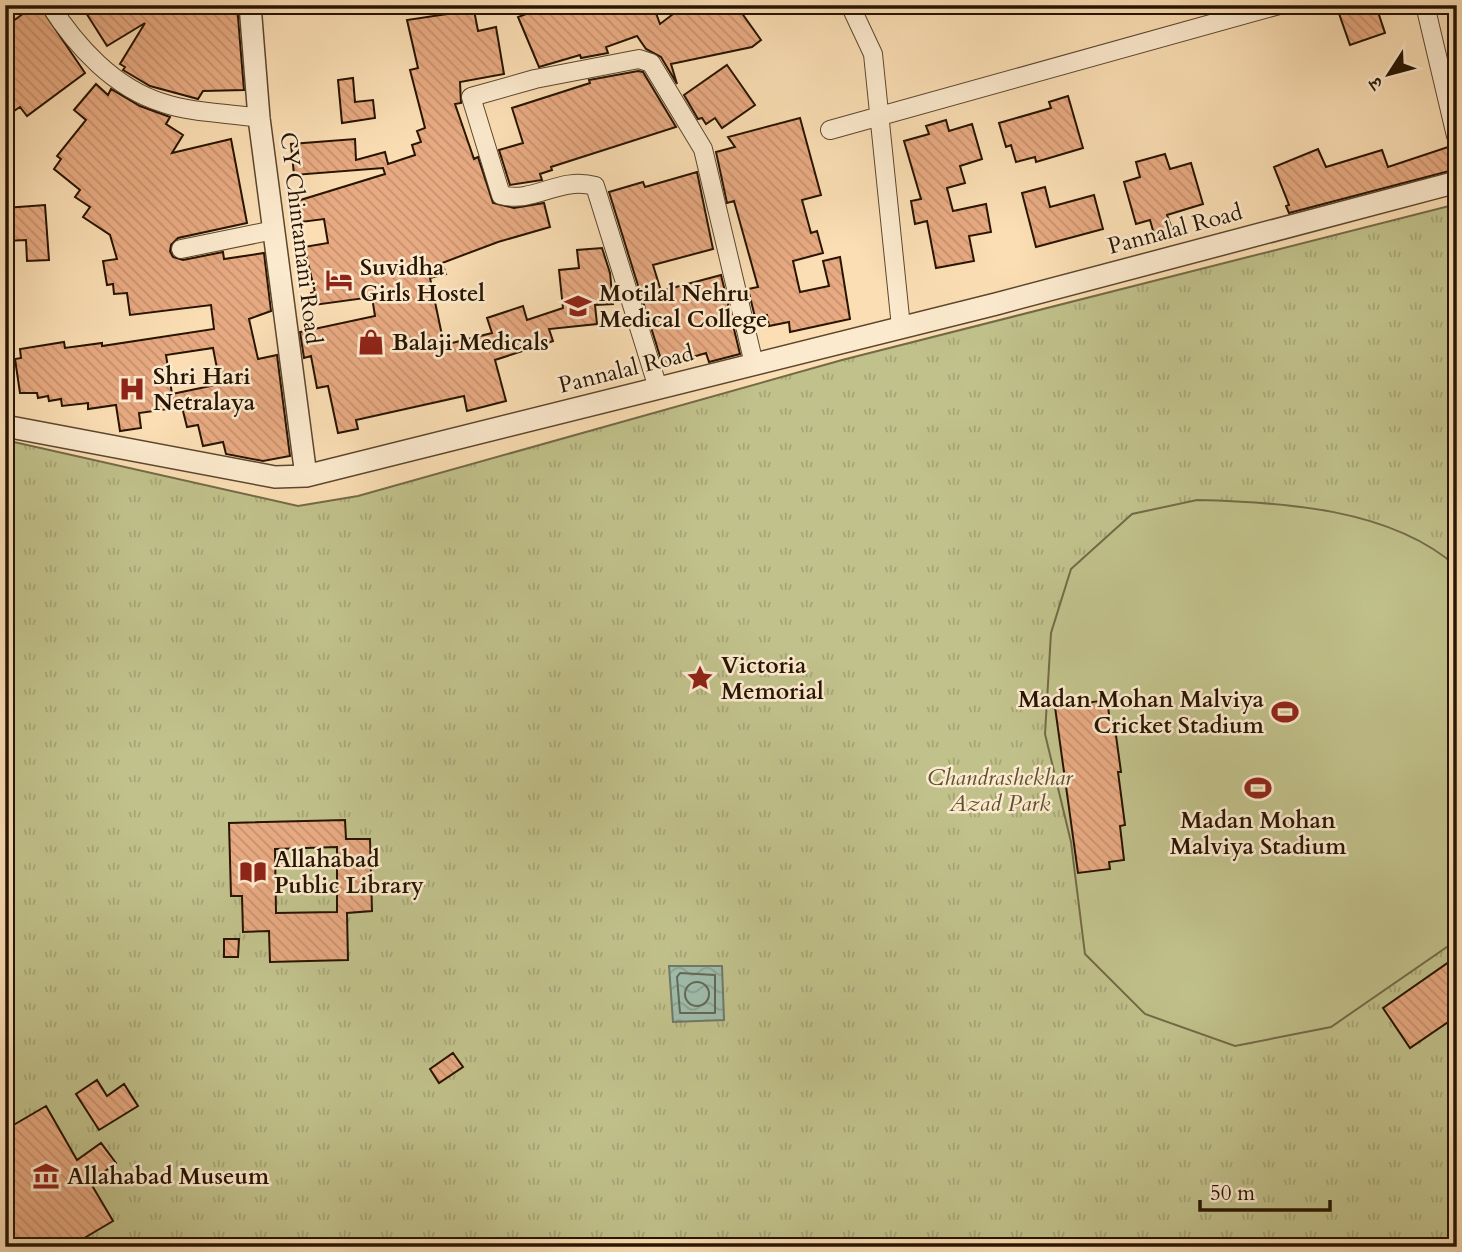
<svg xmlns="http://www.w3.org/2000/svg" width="1462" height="1252" viewBox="0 0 1462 1252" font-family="Cardo,'Noto Serif Devanagari',serif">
	<defs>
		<pattern id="park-tufts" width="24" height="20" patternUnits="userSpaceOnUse" patternTransform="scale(1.75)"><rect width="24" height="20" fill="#c1c18b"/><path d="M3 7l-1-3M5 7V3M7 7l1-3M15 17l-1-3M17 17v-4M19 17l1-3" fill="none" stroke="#a6a576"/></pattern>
		<pattern id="water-waves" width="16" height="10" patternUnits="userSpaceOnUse" patternTransform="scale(1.75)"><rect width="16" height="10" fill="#9fbcab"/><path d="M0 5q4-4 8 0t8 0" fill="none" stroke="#89a191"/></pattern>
		<pattern id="building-back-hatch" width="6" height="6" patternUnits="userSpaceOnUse" patternTransform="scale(1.75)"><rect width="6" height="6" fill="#e8aa82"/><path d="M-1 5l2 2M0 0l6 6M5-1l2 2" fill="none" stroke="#c7916e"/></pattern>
	</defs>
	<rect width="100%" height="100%" fill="#fbdeb4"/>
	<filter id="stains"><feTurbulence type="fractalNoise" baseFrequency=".00286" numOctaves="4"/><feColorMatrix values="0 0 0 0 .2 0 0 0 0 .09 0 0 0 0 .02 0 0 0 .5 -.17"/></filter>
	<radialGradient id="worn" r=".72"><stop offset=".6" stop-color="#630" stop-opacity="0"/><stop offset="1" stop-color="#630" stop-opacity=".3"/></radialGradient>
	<!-- park -->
	<path fill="url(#park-tufts)" stroke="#746a46" stroke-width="2" d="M1457 204V1247H5V440L298 506 358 496 842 360Z"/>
	<!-- pitch -->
	<path fill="#c1c18b" stroke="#746a46" stroke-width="2" d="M1197 500C1281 502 1391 508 1457 567V940L1331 1027 1235 1046 1145 1014 1085 954 1071 842 1045 734 1051 633 1071 569 1132 514Z"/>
	<!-- water -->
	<path fill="url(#water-waves)" stroke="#6f7967" stroke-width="2" d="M669 966H722L724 1020 673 1022Z"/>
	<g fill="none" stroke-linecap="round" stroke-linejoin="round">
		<!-- shore -->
		<path stroke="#636856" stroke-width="2" d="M680 973 715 975V1013H680L677 977Z
			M685 994a12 12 0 1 1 24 0a12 12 0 1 1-24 0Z"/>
	</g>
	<!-- building -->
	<path fill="url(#building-back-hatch)" stroke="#271401" stroke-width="2" fill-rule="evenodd" d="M35 5H39L85 73 27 116 20 107 5 117V27Z
		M81 5H237L244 90 203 91 198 99 150 86 123 70 125 67 120 64 145 23 107 46Z
		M550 5H653L660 24 685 5H736L761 40 752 47 671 64 677 84 661 57 646 49 637 36 606 47 608 53 581 58 580 55 539 67 518 17Z
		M1336 5H1364L1366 12 1377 9 1385 33 1350 45Z
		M474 10 478 31 496 27 504 74 460 82 461 103 455 104 474 159 478 157 493 203 514 208 544 203 550 227 498 242 442 263 446 274 430 278 444 345 492 333 487 318 523 306 527 320 563 308 559 270 579 268 577 250 602 248 610 273 613 304 595 305 597 324 549 329 553 341 495 360 506 401 467 411 464 396 356 420 358 429 338 433 328 386 317 388 311 356 304 358 300 332 375 316 372 297 314 305 311 293 315 292 304 247 328 243 324 219 301 222 294 202 385 174 383 168 294 175 291 144 355 139 356 160 385 152 388 164 415 155 412 145 421 142 417 131 425 128 410 70 418 68 407 20Z
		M727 65 755 105 722 128 715 118 706 124 702 118 698 119 684 95Z
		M638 71 643 72 676 127 551 167 552 170 540 174 542 180 510 185 499 150 523 143 512 108 590 83 589 80Z
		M353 78 355 102 373 100 375 118 342 123 338 80Z
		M96 84 108 95 111 89 140 106 170 117 166 124 183 135 172 153 231 139 247 223 178 238 171 245 170 251 173 257 183 260 223 252 224 259 264 253 271 311 249 319 258 359 277 355 290 456 263 461 226 454 223 442 203 446 198 425 187 427 182 407 139 413 141 428 120 431 116 405 88 409V403L62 406 61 399 49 401 48 396 38 398 37 393H20L15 359 21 358 20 349 64 342 65 348 102 343V346L214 329 211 305 130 315 127 293 114 294 113 284 107 285 103 261 117 259 110 235 83 217 90 207 75 197 80 190 54 169 61 159 57 156 86 120 74 110ZM213 348 220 384 172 394 166 355Z
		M1068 96 1083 148 1036 162 1035 157 1016 162 1011 145 1006 147 999 123 1051 108 1049 102Z
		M800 118 821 195 802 200 811 233 817 231 823 253 793 261 800 292 829 286 823 261 840 257 850 319 790 332 789 322 769 326 767 315 755 317 748 289 758 287 734 201 727 203 716 152 735 147 728 137Z
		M946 120 949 131 972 124 982 159 960 166 965 183 947 188 953 211 986 204 991 232 969 236 974 261 936 268 927 221 915 224 911 201 921 199 904 141 929 134 926 126Z
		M1451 146 1457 147V169L1289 213 1286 206 1289 205 1274 167 1318 149 1326 167 1382 150 1388 167Z
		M1165 154 1170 169 1191 163 1203 204 1167 215 1172 229 1154 234 1150 220 1136 224 1124 182 1140 177 1136 162Z
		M697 172 713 249 653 265 661 291 721 275 740 354 709 362 706 353 663 366 609 192 643 182 645 187Z
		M1045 187 1050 207 1094 195 1103 229 1036 247 1022 193Z
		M45 205 49 260 27 261 26 240 5 241V208Z
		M1107 700 1110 721H1114L1121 772H1118L1125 825 1120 826 1124 860 1109 862 1110 869 1078 873 1055 707Z
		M345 820 346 839H370L372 911 347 913 348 960 270 962 269 931 243 932 242 896H231L229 823ZM337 847V912L276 913 275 849Z
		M224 939H239L238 957H224Z
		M1449 962 1457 973V1016L1410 1048 1383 1008Z
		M453 1053 463 1067 439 1083 430 1069Z
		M97 1080 107 1096 124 1084 138 1106 99 1130 76 1094Z
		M46 1106 77 1160 101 1143 116 1163 90 1182 113 1221 69 1247H5V1130Z"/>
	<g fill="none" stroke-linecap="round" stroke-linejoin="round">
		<!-- minor casing -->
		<g stroke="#5c462e" stroke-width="20">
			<path id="minor" d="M50 5C76 46 114 88 163 103 192 113 228 113 259 118
				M850 5 873 54 901 327
				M1425 5 1456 136
				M830 130 1279 5
				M181 249 274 230
				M658 388 595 186C559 176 534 204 501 195L471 97 535 79 639 59 651 63 703 149 754 364"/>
		</g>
		<!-- tertiary casing -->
		<g stroke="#5c462e" stroke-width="24">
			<path id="tertiary" d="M250 5 259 118 306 476
				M5 426 275 477 306 476 996 304 1457 182"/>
		</g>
		<!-- minor -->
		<use href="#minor" stroke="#fceace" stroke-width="18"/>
		<!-- tertiary -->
		<use href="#tertiary" stroke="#fceace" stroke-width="21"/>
	</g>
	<!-- icons -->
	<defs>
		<g id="hotel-bare" transform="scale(2.1)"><path d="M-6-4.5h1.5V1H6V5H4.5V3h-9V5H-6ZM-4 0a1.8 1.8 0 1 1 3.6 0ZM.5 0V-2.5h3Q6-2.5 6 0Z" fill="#8f2418" stroke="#fceace" stroke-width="2.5" paint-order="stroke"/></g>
		<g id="university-bare" transform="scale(2.1)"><path d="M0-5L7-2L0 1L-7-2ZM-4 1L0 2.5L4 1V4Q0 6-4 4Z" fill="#8f2418" stroke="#fceace" stroke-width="2.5" paint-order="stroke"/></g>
		<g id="shop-bare" transform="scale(2.1)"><path d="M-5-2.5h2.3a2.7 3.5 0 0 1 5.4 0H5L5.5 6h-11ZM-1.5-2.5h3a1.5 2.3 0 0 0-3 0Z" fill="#8f2418" stroke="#fceace" stroke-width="2.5" paint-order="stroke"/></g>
		<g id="hospital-bare" transform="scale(2.1)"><path d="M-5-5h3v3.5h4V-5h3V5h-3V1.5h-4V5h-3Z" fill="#8f2418" stroke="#fceace" stroke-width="2.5" paint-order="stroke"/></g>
		<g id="sight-bare" transform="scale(2.1)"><path d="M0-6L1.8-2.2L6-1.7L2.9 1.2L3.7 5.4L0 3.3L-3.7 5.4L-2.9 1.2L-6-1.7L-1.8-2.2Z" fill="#8f2418" stroke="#fceace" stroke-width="2.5" paint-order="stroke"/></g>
		<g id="stadium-bare" transform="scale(2.1)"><path d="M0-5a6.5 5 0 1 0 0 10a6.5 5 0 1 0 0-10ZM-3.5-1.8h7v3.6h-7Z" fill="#8f2418" stroke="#fceace" stroke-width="2.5" paint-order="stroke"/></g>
		<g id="library-bare" transform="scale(2.1)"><path d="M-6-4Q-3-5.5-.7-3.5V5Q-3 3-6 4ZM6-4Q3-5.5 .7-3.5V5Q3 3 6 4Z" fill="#8f2418" stroke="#fceace" stroke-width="2.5" paint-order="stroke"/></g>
		<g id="museum-bare" transform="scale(2.1)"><path d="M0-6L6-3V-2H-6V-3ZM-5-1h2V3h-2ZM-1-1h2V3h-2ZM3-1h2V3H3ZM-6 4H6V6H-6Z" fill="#8f2418" stroke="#fceace" stroke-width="2.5" paint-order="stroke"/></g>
	</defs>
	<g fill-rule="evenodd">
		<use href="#hotel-bare" x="339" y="280"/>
		<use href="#university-bare" x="578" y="306"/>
		<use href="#shop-bare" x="371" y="342"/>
		<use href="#hospital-bare" x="132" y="389"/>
		<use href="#sight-bare" x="700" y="678"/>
		<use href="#stadium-bare" x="1285" y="712"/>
		<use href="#stadium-bare" x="1258" y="788"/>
		<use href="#library-bare" x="253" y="872"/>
		<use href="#museum-bare" x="46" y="1176"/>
	</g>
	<g text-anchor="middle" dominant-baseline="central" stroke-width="5" stroke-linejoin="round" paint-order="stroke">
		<!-- street labels -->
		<g font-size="23" fill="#271401" stroke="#fceace">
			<text transform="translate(1175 229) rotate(-15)">Pannalal Road</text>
			<text transform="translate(301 238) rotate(83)">CY Chintamani Road</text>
			<text transform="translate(626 369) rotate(-14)">Pannalal Road</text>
		</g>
		<!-- poi labels -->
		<g font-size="23" font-weight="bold" fill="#271401" stroke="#fceace" text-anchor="start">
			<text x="360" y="267">Suvidha<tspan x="360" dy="26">Girls Hostel</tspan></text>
			<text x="599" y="293">Motilal Nehru<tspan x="599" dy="26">Medical College</tspan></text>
			<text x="392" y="342">Balaji Medicals</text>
			<text x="153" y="376">Shri Hari<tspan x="153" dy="26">Netralaya</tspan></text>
			<text x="721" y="665">Victoria<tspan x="721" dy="26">Memorial</tspan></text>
			<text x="1264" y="699" text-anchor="end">Madan Mohan Malviya<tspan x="1264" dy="26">Cricket Stadium</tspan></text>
			<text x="1258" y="820" text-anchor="middle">Madan Mohan<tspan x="1258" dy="26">Malviya Stadium</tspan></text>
			<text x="274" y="859">Allahabad<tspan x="274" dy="26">Public Library</tspan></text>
			<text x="67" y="1176">Allahabad Museum</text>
		</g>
		<!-- park labels -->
		<g font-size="23" font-style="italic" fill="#5d5131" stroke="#fceace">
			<text x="1000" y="777">Chandrashekhar<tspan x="1000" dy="26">Azad Park</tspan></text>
		</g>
	</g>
	<!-- margin -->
	<rect width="1462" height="1252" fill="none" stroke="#fbdeb4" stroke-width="28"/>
	<rect x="7" y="7" width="1448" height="1238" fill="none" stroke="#271401" stroke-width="3.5"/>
	<rect x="14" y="14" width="1434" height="1224" fill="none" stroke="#271401" stroke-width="2"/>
	<!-- north arrow -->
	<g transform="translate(1389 74) rotate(234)" stroke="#fceace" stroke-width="5" paint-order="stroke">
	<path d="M0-5L12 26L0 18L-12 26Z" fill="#271401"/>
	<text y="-10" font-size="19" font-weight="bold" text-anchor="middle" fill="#271401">उ</text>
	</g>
	<!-- scale -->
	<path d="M1200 1200v10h130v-10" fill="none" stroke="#271401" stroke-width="3.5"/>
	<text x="1210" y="1200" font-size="21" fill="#271401" stroke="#fceace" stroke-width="5" paint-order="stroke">50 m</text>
	<rect width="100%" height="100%" filter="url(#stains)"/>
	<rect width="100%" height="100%" fill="url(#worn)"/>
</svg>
